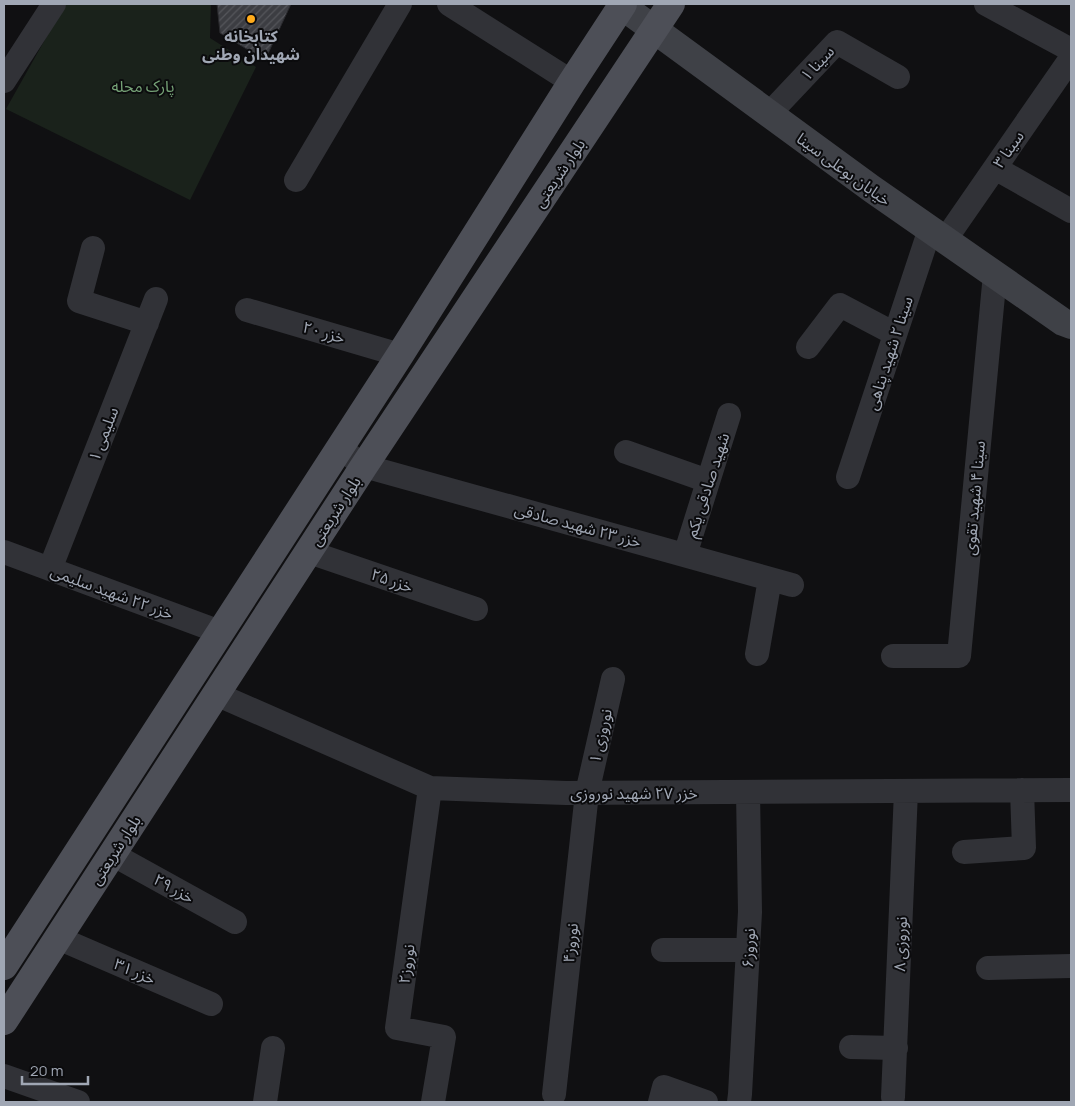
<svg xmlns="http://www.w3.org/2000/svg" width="1075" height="1106" viewBox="0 0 1075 1106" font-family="Manrope,'Noto Sans Arabic',sans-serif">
	<defs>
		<pattern id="building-hatch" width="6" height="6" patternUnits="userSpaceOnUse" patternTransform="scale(1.25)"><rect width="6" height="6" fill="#3c3d42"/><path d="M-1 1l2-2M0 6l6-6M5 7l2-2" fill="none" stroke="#55565b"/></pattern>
	</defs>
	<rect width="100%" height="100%" fill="#101012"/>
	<!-- green -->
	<path fill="#1a221b" d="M65 4H211L210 38 256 67 190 200 6 109Z"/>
	<!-- building -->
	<path fill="url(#building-hatch)" stroke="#2a2a2e" d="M217 4H291L265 60 220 33Z"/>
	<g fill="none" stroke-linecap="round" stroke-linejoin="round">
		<!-- minor -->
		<path stroke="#313237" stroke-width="24" d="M449 4 572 82
			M986 4 1071 50
			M4 81 54 4
			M769 114 837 42 898 77
			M995 168 1071 211
			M296 180 400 4
			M945 240 1071 58
			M93 248 79 301 147 323
			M247 310 400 355
			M808 347 840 305 895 334
			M340 448 364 466 792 585
			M626 452 708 481
			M848 477 930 229
			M4 552 220 632
			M309 552 476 609
			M685 555 729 415
			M50 569 156 299
			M757 654 770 579
			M893 656H959L995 274
			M216 694 430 788 566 793 1071 790
			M430 788 397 1028 444 1037 433 1102
			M964 852 1024 848 1022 790
			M112 854 235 922
			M58 938 211 1004
			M663 950H748
			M988 968 1071 966
			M851 1047 896 1048
			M4 1076 78 1102
			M554 1094 587 793 613 679
			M893 1097 906 791
			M265 1102 273 1048
			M660 1102 664 1087 706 1102
			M739 1102 740 1094 750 912 748 792"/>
		<!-- secondary -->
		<path stroke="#3f4147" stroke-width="28" d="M622 6 872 189 1063 322 1071 325"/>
		<!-- primary -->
		<path stroke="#4d4f57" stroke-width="28" d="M4 966 400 355 572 82 623 4
			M4 1021 364 466 671 4"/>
	</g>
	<!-- markers -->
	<circle fill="#ffab1b" stroke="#0b0b0d" stroke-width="2" cx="251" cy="19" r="5"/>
	<g text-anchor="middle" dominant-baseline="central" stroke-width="4" stroke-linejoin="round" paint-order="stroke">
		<!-- poi labels -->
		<g font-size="16" font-weight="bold" fill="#a0a7b4" stroke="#0b0b0d">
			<text x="251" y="36">کتابخانه<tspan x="251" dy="18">شهیدان وطنی</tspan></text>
		</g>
		<!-- street labels -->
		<g font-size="16" fill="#a0a7b4" stroke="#0b0b0d">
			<text transform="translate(817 63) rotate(-47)">سینا ۱</text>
			<text transform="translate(1008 149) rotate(-55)">سینا ۳</text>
			<text transform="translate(844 169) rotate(36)">خیابان بوعلی سینا</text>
			<text transform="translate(559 173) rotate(-56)">بلوار شریعتی</text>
			<text transform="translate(324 332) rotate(16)">خزر ۲۰</text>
			<text transform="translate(889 353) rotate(-72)">سینا ۲ شهید پناهی</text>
			<text transform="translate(103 434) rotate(-69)">سلیمی ۱</text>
			<text transform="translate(707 485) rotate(-72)">شهید صادقی یکم</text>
			<text transform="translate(974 498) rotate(-85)">سینا ۴ شهید تقوی</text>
			<text transform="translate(335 511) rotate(-57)">بلوار شریعتی</text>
			<text transform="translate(578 525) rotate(15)">خزر ۲۳ شهید صادقی</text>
			<text transform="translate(392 580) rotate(19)">خزر ۲۵</text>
			<text transform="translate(112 592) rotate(20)">خزر ۲۲ شهید سلیمی</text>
			<text transform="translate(600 736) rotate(-77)">نوروزی ۱</text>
			<text x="634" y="793">خزر ۲۷ شهید نوروزی</text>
			<text transform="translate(115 850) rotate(-57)">بلوار شریعتی</text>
			<text transform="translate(174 888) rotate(29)">خزر ۲۹</text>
			<text transform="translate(570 943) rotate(-84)">نوروز۴</text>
			<text transform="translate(900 944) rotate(-88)">نوروزی ۸</text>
			<text transform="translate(748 948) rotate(-87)">نوروز۶</text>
			<text transform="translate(406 964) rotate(-82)">نوروز۲</text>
			<text transform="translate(135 971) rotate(23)">خزر ۳۱</text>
		</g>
		<!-- park labels -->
		<g font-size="16" fill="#75a176" stroke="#0b0b0d">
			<text x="143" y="86">پارک محله</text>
		</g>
	</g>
	<!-- border -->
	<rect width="1075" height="1106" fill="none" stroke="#a0a7b4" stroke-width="10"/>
	<!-- scale -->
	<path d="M22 1076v8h66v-8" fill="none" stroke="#a0a7b4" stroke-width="2.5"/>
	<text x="30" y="1076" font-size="15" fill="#a0a7b4" stroke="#0b0b0d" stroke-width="4" paint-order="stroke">20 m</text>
</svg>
